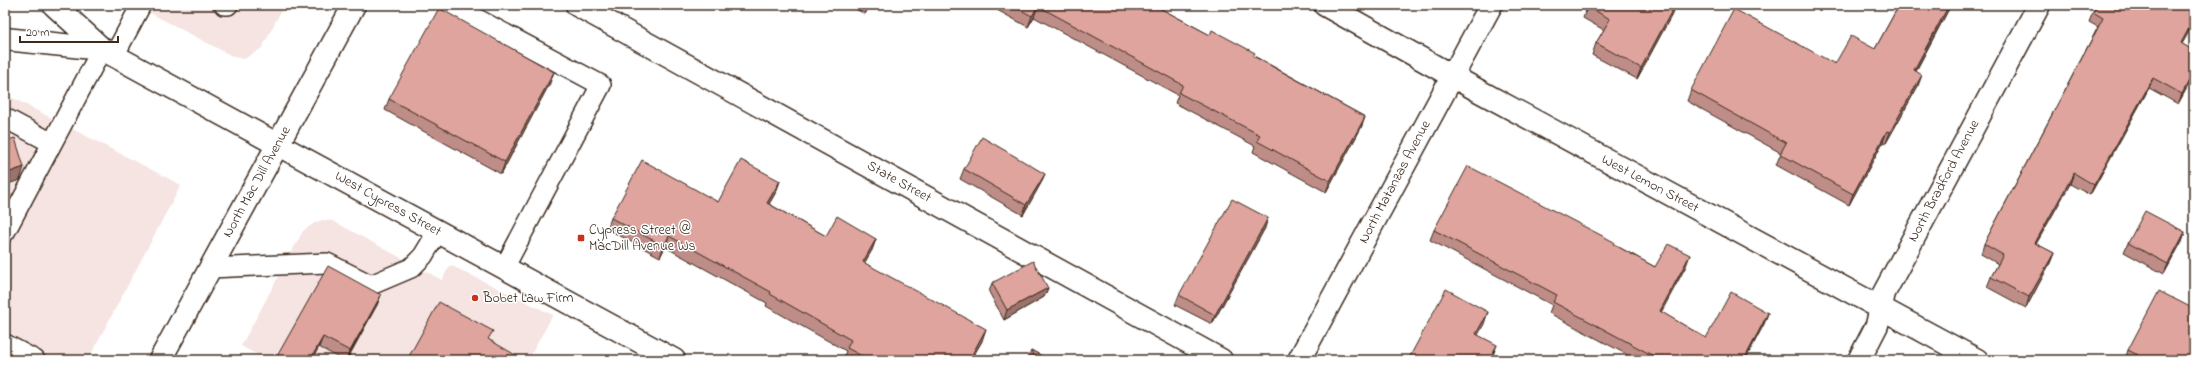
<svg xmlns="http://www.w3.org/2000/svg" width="2199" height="365" viewBox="0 0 2199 365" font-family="'Indie Flower',sans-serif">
	<rect width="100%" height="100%" fill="#fff"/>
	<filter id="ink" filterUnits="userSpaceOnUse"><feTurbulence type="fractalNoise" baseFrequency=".025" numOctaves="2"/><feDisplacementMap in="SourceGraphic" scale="8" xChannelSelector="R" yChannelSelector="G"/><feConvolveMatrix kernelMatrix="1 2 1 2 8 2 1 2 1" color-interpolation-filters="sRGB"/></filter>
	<g filter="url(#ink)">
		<!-- built -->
		<path fill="#f5e4e2" d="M135 5H284L262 48 244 59 234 57Z
			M5 94 181 185 88 360H5Z
			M323 220 333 221 442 280 450 265 553 315 528 360H267L241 346 303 231 316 222Z"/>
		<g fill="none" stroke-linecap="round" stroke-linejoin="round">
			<!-- lane casing -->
			<g stroke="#3b2a1e" stroke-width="22">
				<path id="lane" d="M224 5H228
					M451 5 601 85 504 268
					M114 56 141 5
					M5 118 52 143
					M5 232 102 49
					M210 268 327 263 371 285 411 268 423 256 438 231
					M5 344 35 360"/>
			</g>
			<!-- street casing -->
			<g stroke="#3b2a1e" stroke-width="25">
				<path id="street" d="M577 5 1221 360
					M1325 5 1479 91 1977 360
					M1299 360 1491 5
					M1859 360 1877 325 1884 293 2039 5"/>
			</g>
			<!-- secondary casing -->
			<g stroke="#3b2a1e" stroke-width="25">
				<path id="secondary" d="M54 5 102 49 674 360
					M5 39 102 49
					M160 360 354 5"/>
			</g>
			<!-- lane -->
			<use href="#lane" stroke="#fff" stroke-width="19"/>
			<!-- street -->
			<use href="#street" stroke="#fff" stroke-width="22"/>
			<!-- secondary -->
			<use href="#secondary" stroke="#fff" stroke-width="22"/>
		</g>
		<!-- wall -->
		<path fill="#bf8d87" stroke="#3b2a1e" d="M848 5H870L865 14Z
			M988 5H1154L1210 35 1254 56 1365 117 1361 128 1326 192 1253 152 1255 146 1175 103 1178 95 1034 17 1028 27Z
			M1588 5H1677L1637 79 1592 55 1596 43 1604 30 1583 18Z
			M1899 5H1951L1916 71 1918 86 1886 143 1883 142 1849 205 1776 165 1781 153 1687 101 1691 90 1835 64 1875 49Z
			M2093 12 2182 44 2194 51V75L2178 104 2149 88 2090 195 2070 184 2036 244 2054 253 2050 263 2026 308 1987 287 1991 277 1998 264 1981 254 1984 244 2098 27 2089 22Z
			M550 83 501 174 385 110 389 99Z
			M964 169 1041 183 1023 215 960 179Z
			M780 181 776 192 769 204 826 236 876 239 872 250 864 263 982 341 971 360H843L846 351 766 306 767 303 665 247 660 257 607 229 611 218 718 202Z
			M1265 228 1212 324 1175 305 1179 295Z
			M1434 230 1613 244 1655 267 1686 266 1661 312 1706 338 1768 313 1764 324 1745 360H1637L1549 313 1552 305 1430 240Z
			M2185 232 2182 241 2164 274 2124 252 2128 243Z
			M992 283 1048 288 1044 297 1004 320 989 292Z
			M381 295 377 305 347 360H343L319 347 276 358Z
			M1031 350 1049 360H1027Z
			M2128 350 2194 360H2125Z"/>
		<!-- shaded-wall -->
		<path fill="#9b736e" stroke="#3b2a1e" d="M868 5H870L865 14Z
			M1675 5H1677L1637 79 1641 68Z
			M1949 5H1951L1910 81 1914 70Z
			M1038 6 1034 17 1028 27 1032 16Z
			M2194 19V23L2177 53 2181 43Z
			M2194 71V75L2178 104 2182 94Z
			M554 72 550 83 501 174 505 162Z
			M1922 75 1918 86 1886 143 1890 132Z
			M2153 78 2149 88 2090 195 2094 185Z
			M1365 117 1361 128 1326 192 1330 181Z
			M1887 131 1883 142 1849 205 1853 194Z
			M24 167 20 180 5 185V181L10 172Z
			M2074 173 2070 184 2031 253 2035 243Z
			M1045 174 1041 183 1023 215 1026 205Z
			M780 181 776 192 763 214 767 203Z
			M1268 218 1265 228 1212 324 1215 315Z
			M2185 232 2182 241 2164 274 2168 264Z
			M669 236 665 247 660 257 664 246Z
			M876 239 872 250 859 273 863 262Z
			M2054 253 2050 263 2026 308 2029 297Z
			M1690 255 1686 266 1656 322 1660 311Z
			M1048 288 1044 297 1004 320 1007 310Z
			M381 295 377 305 346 360 350 351Z
			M1488 312 1484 324 1472 346 1476 334Z
			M1768 313 1764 324 1745 360H1744Z
			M986 329 982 341 971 360H969Z
			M323 337 319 347 312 360H310Z
			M1497 345 1491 360H1489Z"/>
		<!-- building -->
		<path fill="#dea49d" stroke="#3b2a1e" d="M1011 5H1154L1210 35 1212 30 1255 53 1253 56 1365 117 1330 181 1257 141 1260 135 1179 93 1183 85 1038 6 1032 16Z
			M1588 5H1675L1641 68 1596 43 1610 19 1587 6Z
			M1899 5H1949L1914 70 1922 75 1890 132 1887 131 1853 194 1780 154 1786 143 1691 90 1734 9 1835 64 1851 36 1875 49Z
			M2097 5H2194V19L2181 43 2194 51V71L2182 94 2153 78 2094 185 2074 173 2035 243 2054 253 2029 297 1991 277 2003 255 1984 244 2103 18 2093 12Z
			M439 8 554 72 505 162 389 99Z
			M982 137 1045 174 1026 205 964 169Z
			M15 138 24 167 10 172 5 181V141Z
			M642 160 718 202 741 160 780 181 767 203 826 236 837 216 876 239 863 262 986 329 969 360H869L847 348 851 340 770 294 771 292 669 236 664 246 611 218Z
			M1468 166 1614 242 1613 244 1655 267 1668 244 1690 255 1660 311 1706 338 1731 292 1768 313 1744 360H1661L1553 302 1557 295 1434 230Z
			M1232 199 1268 218 1215 315 1179 295Z
			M2145 211 2185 232 2168 264 2128 243Z
			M1033 261 1048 288 1007 310 992 283Z
			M328 266 381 295 350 351 323 337 310 360H270L272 356 276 358Z
			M1446 289 1488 312 1476 334 1497 345 1489 360H1408Z
			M2159 291 2194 309V360H2147L2128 350Z
			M439 302 493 331 488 339 524 360H407Z
			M1031 350 1049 360H1036Z"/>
	</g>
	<!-- markers -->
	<g fill="#c8321e" stroke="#fff" stroke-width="1.5">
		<rect x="577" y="234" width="8" height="8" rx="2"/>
		<circle cx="475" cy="298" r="4"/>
	</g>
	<g text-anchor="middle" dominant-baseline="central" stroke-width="3" stroke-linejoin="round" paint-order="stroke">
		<!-- street labels -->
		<g font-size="14" fill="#3b2a1e" stroke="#fff">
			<text transform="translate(1944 181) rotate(-62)">North Bradford Avenue</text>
			<text transform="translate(257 182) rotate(-61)">North Mac Dill Avenue</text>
			<text transform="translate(899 182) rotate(29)">State Street</text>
			<text transform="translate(1395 182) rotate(-62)">North Matanzas Avenue</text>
			<text transform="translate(1650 184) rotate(28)">West Lemon Street</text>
			<text transform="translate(388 204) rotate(29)">West Cypress Street</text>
		</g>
		<!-- poi labels -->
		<g font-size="14" fill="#3b2a1e" stroke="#fff" text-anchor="start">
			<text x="589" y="230">Cypress Street @<tspan x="589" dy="16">MacDill Avenue Ws</tspan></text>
			<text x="483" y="298">Bobet Law Firm</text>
		</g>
	</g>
	<!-- margin -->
	<rect width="2199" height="365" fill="none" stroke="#fff" stroke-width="20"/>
	<rect x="10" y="10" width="2179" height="345" fill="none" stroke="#3b2a1e" stroke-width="1.5" filter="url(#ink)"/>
	<!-- scale -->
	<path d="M20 36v6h98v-6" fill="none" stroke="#3b2a1e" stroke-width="2"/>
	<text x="26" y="36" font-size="12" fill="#3b2a1e" stroke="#ffffff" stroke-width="3" paint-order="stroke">20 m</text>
</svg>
